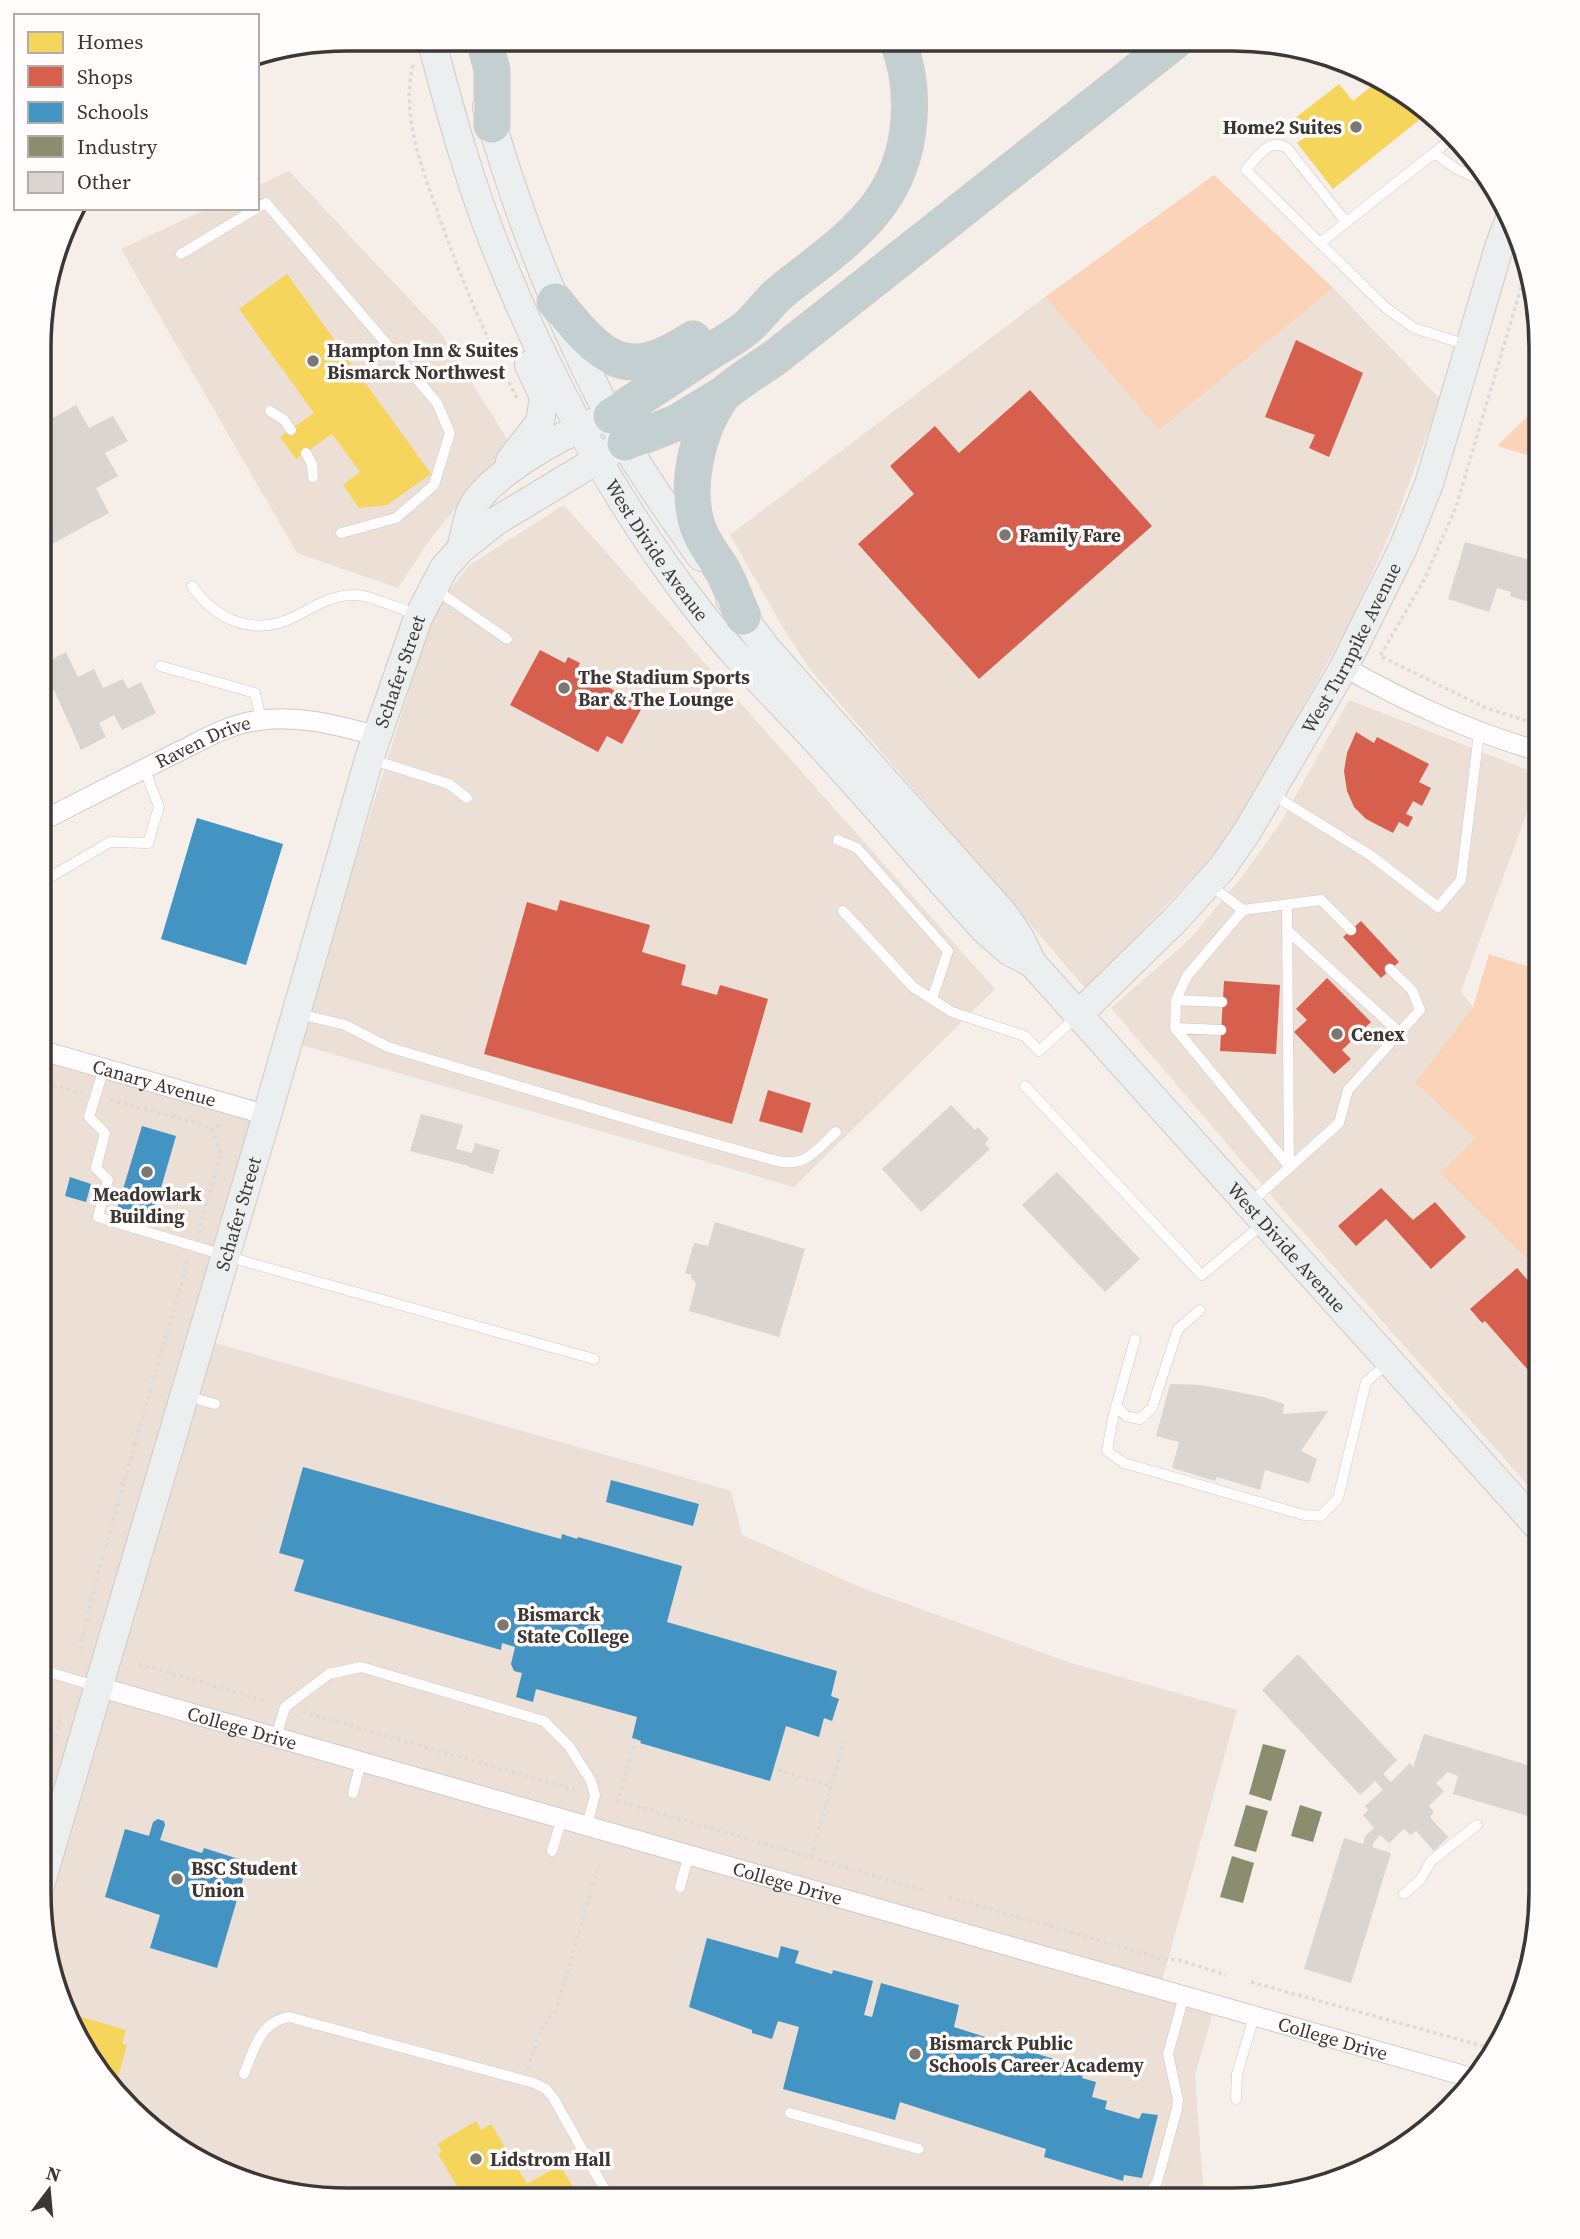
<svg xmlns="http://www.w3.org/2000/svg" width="1580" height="2239" viewBox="0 0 1580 2239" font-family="'Source Serif 4',serif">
	<rect width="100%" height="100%" fill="#f5eee9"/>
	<!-- built -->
	<path fill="#ecdfd5" d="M289 171 441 333 510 444 433 535 398 588 297 553 121 249 209 208H257V186Z
		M1333 288 1440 399 1396 519 1354 615 1241 818 1207 863 1086 989 809 668 782 626 730 535 1045 297 1159 429Z
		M564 505 995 989 794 1187 298 1044 429 627 440 603 468 566Z
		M1349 700 1541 775 1461 991 1473 1007 1415 1083 1475 1138 1440 1173 1541 1273V1500L1288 1215 1111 1008 1190 939 1244 874 1281 822Z
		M40 1050 267 1115 201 1339 731 1491 742 1535 865 1589 1068 1662 1237 1710 1160 1988 1215 2005 1195 2075 1204 2200 307 2198 229 2177 159 2137 70 2028 39 1893Z"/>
	<!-- green -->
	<path fill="#fad3b8" d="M1214 175 1333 288 1159 430 1045 297Z
		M1541 403V459L1497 446Z
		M1489 954 1541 971V1273L1440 1173 1475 1138 1415 1083 1473 1007Z"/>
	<!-- homes -->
	<path fill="#f6d55c" d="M1380 79 1384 83 1386 82 1421 102 1429 112 1333 189 1297 143 1307 136 1294 119 1339 84 1353 101Z
		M287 274 431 474 387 505 359 508 343 485 360 472 332 434 296 459 280 437 314 413 239 309Z
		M71 2014 126 2030 122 2044 127 2045 116 2084 70 2028 69 2023Z
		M476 2121 481 2130 491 2124 527 2184 560 2165 580 2199 464 2198 438 2154 442 2151 437 2144Z"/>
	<!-- shops -->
	<path fill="#d6604d" d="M1296 340 1363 373 1329 457 1309 448 1315 435 1265 417Z
		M1030 390 1152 526 979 679 858 544 914 494 890 466 935 426 959 453Z
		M540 650 565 663 568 657 580 663 577 670 643 706 622 744 607 736 598 752 510 705Z
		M1356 732 1374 743 1377 737 1429 764 1419 782 1431 788 1422 806 1413 801 1406 814 1413 817 1408 827 1399 822 1393 833 1366 819 1354 807 1347 791 1344 771 1347 753Z
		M560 900 650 925 642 952 686 965 681 985 717 995 720 985 768 999 732 1124 484 1054 527 902 557 911Z
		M1361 921 1399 962 1381 978 1343 937Z
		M1327 978 1371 1022 1342 1050 1351 1059 1334 1074 1294 1032 1307 1020 1296 1009Z
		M1224 981 1280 985 1276 1054 1220 1051Z
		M768 1090 811 1103 802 1133 759 1121Z
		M1381 1188 1413 1220 1435 1202 1466 1237 1431 1269 1386 1219 1356 1246 1338 1226Z
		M1517 1268 1541 1295V1374L1536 1379 1485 1321 1482 1323 1470 1309Z"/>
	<!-- schools -->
	<path fill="#4393c3" d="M197 818 283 844 246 965 161 939Z
		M142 1126 176 1136 152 1219 117 1209Z
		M70 1177 91 1184 86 1202 65 1196Z
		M303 1467 561 1539 562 1534 577 1539 578 1537 682 1566 667 1622 837 1671 831 1696 839 1699 832 1721 824 1718 819 1737 786 1726 770 1781 640 1743 641 1741 632 1738 637 1717 536 1689 533 1702 516 1697 522 1673 514 1671 511 1664 515 1647 502 1643 501 1650 294 1591 304 1560 279 1553Z
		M611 1480 699 1504 693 1526 606 1502Z
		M158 1819 164 1821 165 1825 160 1840 202 1853 204 1848 248 1862 217 1968 150 1948 160 1915 105 1897 125 1829 149 1836 153 1822Z
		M707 1938 778 1958 781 1946 799 1951 795 1963 832 1974 833 1970 873 1981 864 2015 872 2017 881 1983 959 2005 954 2027 1085 2069 1082 2078 1096 2082 1092 2097 1107 2101 1105 2109 1139 2119 1142 2113 1158 2115 1142 2178 1124 2175 1123 2181 1044 2157 1046 2149 900 2102 895 2120 783 2089 799 2027 778 2021 772 2039 752 2033V2030L689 2007Z"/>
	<!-- industry -->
	<path fill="#8c8c6e" d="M1263 1744 1286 1750 1271 1801 1249 1794Z
		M1246 1805 1268 1811 1256 1852 1234 1846Z
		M1300 1805 1322 1812 1313 1842 1291 1836Z
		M1232 1856 1254 1863 1243 1903 1220 1897Z"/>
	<!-- building -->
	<path fill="#dad5d1" d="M41 395 53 418 76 405 89 428 113 416 128 441 105 453 118 476 96 488 109 513 41 550Z
		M1465 542 1541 563V606L1510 596 1511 592 1497 588 1489 612 1448 599Z
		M66 652 78 677 94 669 103 688 123 679 128 689 141 682 156 713 122 730 114 715 99 723 106 737 81 750 54 690 51 691 41 669V665Z
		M951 1105 975 1130 978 1127 989 1139 985 1144 990 1149 921 1212 882 1169Z
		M421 1114 463 1125 456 1149 472 1153 475 1143 500 1150 493 1174 469 1167V1166L410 1151Z
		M1057 1172 1140 1259 1105 1292 1022 1205Z
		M715 1222 805 1249 779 1337 689 1311 696 1283 691 1278 692 1275 685 1273 694 1243 708 1246Z
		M1170 1384 1202 1385 1263 1397 1284 1404 1283 1414 1328 1411 1301 1451 1317 1459 1309 1483 1265 1470 1260 1490 1217 1477 1215 1481 1172 1468 1179 1442 1156 1436Z
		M1298 1654 1397 1760 1383 1774 1391 1782 1410 1763 1413 1767 1424 1734 1541 1769V1820L1453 1794 1458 1776 1448 1772 1436 1783 1444 1791 1429 1806 1434 1812 1430 1817 1448 1837 1434 1851 1416 1831 1411 1835 1404 1829 1389 1843 1380 1835 1374 1842 1372 1847 1391 1853 1351 1983 1304 1969 1344 1838 1363 1844 1365 1836 1374 1828 1363 1815 1368 1810 1365 1806 1383 1790 1375 1781 1360 1795 1262 1690Z"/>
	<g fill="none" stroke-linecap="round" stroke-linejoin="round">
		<!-- lane casing -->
		<g stroke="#cfcac6" stroke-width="11">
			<path id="lane" d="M1434 153 1451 139
				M257 208 266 203 437 403 450 433 434 485 396 518 341 533
				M1320 243 1246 170C1257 157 1269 137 1287 148L1346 222
				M181 254 257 208
				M1467 345 1414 328 1385 307 1320 243 1434 153 1455 168 1487 183
				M270 411 284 420 291 430
				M306 453 312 464 313 477
				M192 586C216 620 254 637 294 617 313 607 332 595 354 595 368 594 401 610 416 614
				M435 589 507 639
				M160 666 255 693 261 720
				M370 759 449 784 467 798
				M1272 794 1370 855 1438 907 1461 880 1479 733
				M838 840 857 848 948 951 932 999
				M40 883 110 842 148 843 159 807 144 768
				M1210 885 1243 910 1321 900 1351 930
				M1287 906 1289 1166
				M1243 910 1187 976 1176 1000 1175 1028 1289 1166
				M843 911 913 987 952 1012 1025 1036 1039 1051 1076 1017
				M1287 930 1400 1033
				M1176 1000 1222 1002
				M299 1014 345 1025 388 1047 662 1129 777 1161C807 1167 815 1151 836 1132
				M1175 1028 1221 1030
				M104 1068 89 1117 105 1133 96 1168 108 1180 98 1217 250 1263 594 1359
				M1025 1086 1202 1275 1264 1223
				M1249 1204 1339 1123 1348 1090 1420 1010 1412 990 1390 969
				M1135 1339 1113 1418 1107 1451 1124 1463 1304 1515 1321 1516 1338 1498 1366 1382 1389 1362
				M186 1396 215 1404
				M1116 1405 1126 1416 1140 1419 1152 1408 1178 1329 1200 1310
				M39 1669 95 1686
				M276 1737 285 1707 329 1674 361 1667 544 1721 569 1746 591 1781 595 1795 587 1825
				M353 1793 361 1762
				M552 1851 562 1818
				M680 1887 689 1854
				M1404 1894 1421 1879 1431 1861 1477 1825
				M244 2074C254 2049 260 2022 289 2017L534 2083 546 2089 554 2099 610 2199
				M1236 2099 1237 2074 1254 2017
				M790 2113 919 2149
				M1145 2200 1157 2182 1177 2109 1178 2100 1168 2054 1184 1996"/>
		</g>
		<!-- street casing -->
		<g stroke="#cfcac6" stroke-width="21">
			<g id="street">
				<path d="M1344 667C1412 705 1467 730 1541 752"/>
				<path id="s1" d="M40 822C87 798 133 774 180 751 204 739 228 725 255 721 297 714 336 725 377 736"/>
				<path id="s2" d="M40 1050 267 1115"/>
				<path id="s3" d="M99 1687 1476 2079"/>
			</g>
		</g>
		<!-- secondary casing -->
		<g stroke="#cfcac6" stroke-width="30">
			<g id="secondary">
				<path id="s4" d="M431 39C450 111 470 184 498 253 549 380 615 503 699 611 738 661 783 704 825 750 879 809 931 871 985 930L1009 951 1032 963"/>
				<path d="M487 107C520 223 565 336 624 442 647 482 675 520 701 557"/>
				<path d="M510 461 540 422 544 397 529 365"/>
				<path d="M461 549C465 535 467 515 475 503 497 471 559 436 595 422"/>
				<path id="s5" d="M730 599 766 648 1003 913 1020 938 1032 963 1541 1530"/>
				<path id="s6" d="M1079 1014 1176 919 1222 868 1247 832 1344 667 1403 548 1429 484 1500 244 1511 216"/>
				<path id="s7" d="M39 1889 267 1115 369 759 418 618 444 568 461 549 496 521 625 443"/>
			</g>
		</g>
		<!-- highway casing -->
		<g stroke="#d0cdcb" stroke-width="37">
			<path id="highway" d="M484 39 492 70V125
				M555 301C600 357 624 385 693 339
				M611 416C641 397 670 378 700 358 715 348 731 340 745 329 759 318 768 302 782 291 845 241 904 206 909 118 911 90 908 66 897 40
				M625 443 676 423 722 395
				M743 617C737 603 731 587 724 573 716 559 705 546 699 531 683 491 697 431 721 397 730 386 764 366 777 356L1175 41"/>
		</g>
		<!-- path -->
		<path stroke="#dddbda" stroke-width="3.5" stroke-dasharray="3.5 3.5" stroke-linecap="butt" d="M413 65C400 117 424 173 441 222 463 283 488 343 518 400
			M1525 274 1456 507 1425 578 1380 656 1486 708 1541 725
			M40 1081 81 1093
			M110 1100 200 1124 213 1130
			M198 1233 221 1154 213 1130 220 1125
			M80 1649 98 1573 188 1260
			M139 1664 266 1701
			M303 1712 575 1790
			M636 1739 618 1801 923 1890
			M778 1770 831 1786
			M41 1791 61 1716
			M811 1857 844 1741
			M949 1897 1163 1959 1179 1960 1226 1975
			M1251 1982 1497 2050
			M528 2069 540 2030 556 2010 599 1864"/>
		<!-- lane -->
		<use href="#lane" stroke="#fefcfc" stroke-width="10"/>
		<!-- street -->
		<use href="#street" stroke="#fefcfc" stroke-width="19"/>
		<!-- secondary -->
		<use href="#secondary" stroke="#ecefef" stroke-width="28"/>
		<!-- highway -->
		<use href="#highway" stroke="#c4cfd2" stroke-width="35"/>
	</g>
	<!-- markers -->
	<g fill="#7d7773" stroke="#fffcfb" stroke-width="2.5">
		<circle cx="1356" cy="127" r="7"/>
		<circle cx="313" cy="361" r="7"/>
		<circle cx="1005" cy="535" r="7"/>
		<circle cx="564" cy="688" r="7"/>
		<circle cx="1337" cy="1034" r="7"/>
		<circle cx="147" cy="1172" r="7"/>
		<circle cx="503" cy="1625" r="7"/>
		<circle cx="177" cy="1879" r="7"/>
		<circle cx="915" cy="2054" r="7"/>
		<circle cx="476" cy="2159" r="7"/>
	</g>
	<g text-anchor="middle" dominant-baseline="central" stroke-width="7" stroke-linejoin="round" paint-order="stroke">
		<!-- poi labels -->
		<g font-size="19" font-weight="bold" fill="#3c3734" stroke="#fffcfb" text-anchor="start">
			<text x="1342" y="127" text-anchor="end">Home2 Suites</text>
			<text x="327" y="350">Hampton Inn &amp; Suites<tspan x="327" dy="22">Bismarck Northwest</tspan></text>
			<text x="1019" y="535">Family Fare</text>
			<text x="578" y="677">The Stadium Sports<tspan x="578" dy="22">Bar &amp; The Lounge</tspan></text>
			<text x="1351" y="1034">Cenex</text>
			<text x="147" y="1194" text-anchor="middle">Meadowlark<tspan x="147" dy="22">Building</tspan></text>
			<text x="517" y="1614">Bismarck<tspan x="517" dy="22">State College</tspan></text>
			<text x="191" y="1868">BSC Student<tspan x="191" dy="22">Union</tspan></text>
			<text x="929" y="2043">Bismarck Public<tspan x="929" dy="22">Schools Career Academy</tspan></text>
			<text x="490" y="2159">Lidstrom Hall</text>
		</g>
		<!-- street labels -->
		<g font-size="19" fill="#3c3734" stroke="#fffcfb">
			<text stroke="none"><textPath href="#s4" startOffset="562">West Divide Avenue</textPath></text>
			<text stroke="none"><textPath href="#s6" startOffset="460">West Turnpike Avenue</textPath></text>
			<text stroke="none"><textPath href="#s7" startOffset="1270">Schafer Street</textPath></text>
			<text stroke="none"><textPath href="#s1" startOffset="182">Raven Drive</textPath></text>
			<text stroke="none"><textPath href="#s2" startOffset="119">Canary Avenue</textPath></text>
			<text stroke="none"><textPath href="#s7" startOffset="704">Schafer Street</textPath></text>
			<text stroke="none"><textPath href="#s5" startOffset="856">West Divide Avenue</textPath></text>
			<text stroke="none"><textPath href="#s3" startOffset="149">College Drive</textPath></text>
			<text stroke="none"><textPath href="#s3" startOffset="716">College Drive</textPath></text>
			<text stroke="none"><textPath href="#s3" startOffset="1283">College Drive</textPath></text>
		</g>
	</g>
	<!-- crop -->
	<path d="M0 0H1580V2239H0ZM347 51H1233A296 296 0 0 1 1529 347V1892A296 296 0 0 1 1233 2188H347A296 296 0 0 1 51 1892V347A296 296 0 0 1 347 51Z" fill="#fffcfb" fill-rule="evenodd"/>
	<path fill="none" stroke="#3c3734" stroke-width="3.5" d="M347 51H1233A296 296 0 0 1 1529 347V1892A296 296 0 0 1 1233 2188H347A296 296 0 0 1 51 1892V347A296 296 0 0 1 347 51Z"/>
	<!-- legend -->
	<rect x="14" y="14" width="245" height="196" fill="#fffcfb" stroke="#b1adab" stroke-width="2"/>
	<rect x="28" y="32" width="35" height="21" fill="#f6d55c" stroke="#b1adab" stroke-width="2"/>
	<text x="77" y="49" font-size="21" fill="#3c3734">Homes</text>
	<rect x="28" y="66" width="35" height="21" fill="#d6604d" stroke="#b1adab" stroke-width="2"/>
	<text x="77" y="84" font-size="21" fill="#3c3734">Shops</text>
	<rect x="28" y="102" width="35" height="21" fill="#4393c3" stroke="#b1adab" stroke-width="2"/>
	<text x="77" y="119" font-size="21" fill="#3c3734">Schools</text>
	<rect x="28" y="136" width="35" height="21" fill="#8c8c6e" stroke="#b1adab" stroke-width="2"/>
	<text x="77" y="154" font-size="21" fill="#3c3734">Industry</text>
	<rect x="28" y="172" width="35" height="21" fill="#dad5d1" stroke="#b1adab" stroke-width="2"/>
	<text x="77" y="189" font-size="21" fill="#3c3734">Other</text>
	<!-- north arrow -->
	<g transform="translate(49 2190) rotate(16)" stroke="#fffcfb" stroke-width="5" paint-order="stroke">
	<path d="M0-5L12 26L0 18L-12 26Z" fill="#3c3734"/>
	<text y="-10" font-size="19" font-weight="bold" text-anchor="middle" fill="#3c3734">N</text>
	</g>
</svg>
